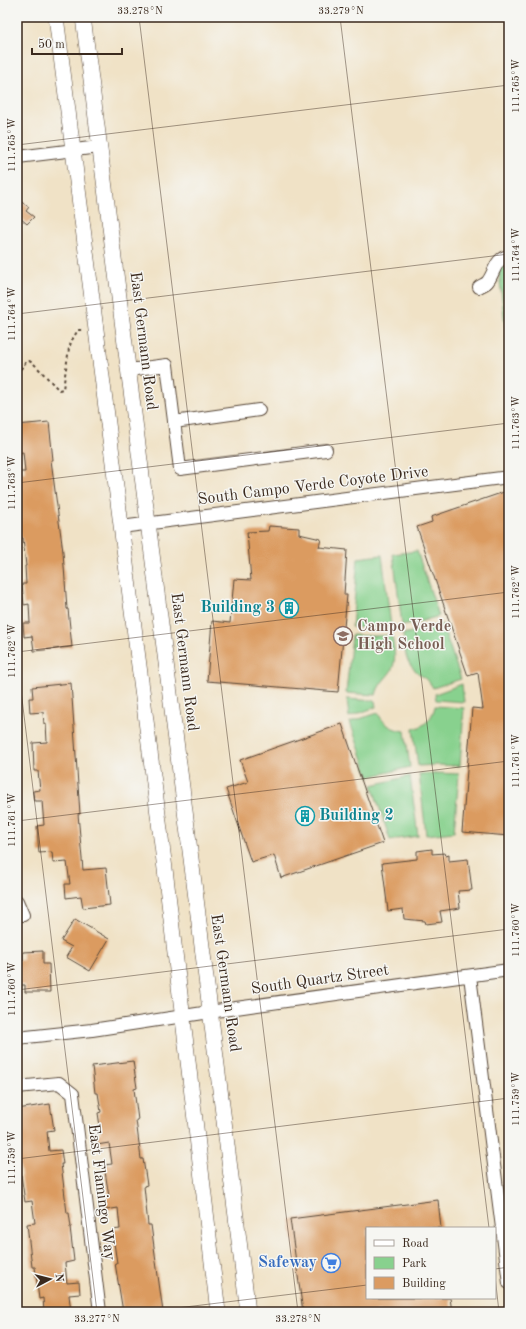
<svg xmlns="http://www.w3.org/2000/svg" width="526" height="1329" viewBox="0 0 526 1329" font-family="'Old Standard TT',serif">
	<rect width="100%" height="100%" fill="#f6f6f2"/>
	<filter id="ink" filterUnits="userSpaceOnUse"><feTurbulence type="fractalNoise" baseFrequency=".025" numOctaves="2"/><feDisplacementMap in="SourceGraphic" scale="8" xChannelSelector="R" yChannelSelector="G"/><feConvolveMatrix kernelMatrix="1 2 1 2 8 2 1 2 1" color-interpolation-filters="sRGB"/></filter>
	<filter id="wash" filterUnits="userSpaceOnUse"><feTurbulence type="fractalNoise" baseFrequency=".012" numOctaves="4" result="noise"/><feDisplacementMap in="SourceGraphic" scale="16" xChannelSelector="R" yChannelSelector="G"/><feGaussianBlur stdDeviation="0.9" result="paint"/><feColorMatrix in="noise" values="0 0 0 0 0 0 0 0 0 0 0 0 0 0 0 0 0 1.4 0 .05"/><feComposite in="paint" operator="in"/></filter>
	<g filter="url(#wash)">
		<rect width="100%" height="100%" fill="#f0e2c6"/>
		<!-- green -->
		<path fill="#88d18e" stroke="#627e56" d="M509 254V358L497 256Z
			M417 551 439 616 419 622 402 625 393 554Z
			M382 555 391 626 371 628 352 627 358 558Z
			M442 624 461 679 433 688C429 680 422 677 416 671 404 662 405 647 403 634L421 630Z
			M352 635 373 636 392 635C394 648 398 663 389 674 383 681 378 686 376 695L346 693Z
			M462 684 464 702 436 700 435 694Z
			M347 699 375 701 376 707 349 717Z
			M435 706 464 708 460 766 438 765 418 766 413 729C425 727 433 717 435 706Z
			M378 713C383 724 393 730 405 731L410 767 369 777 350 722Z
			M436 773 459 774 454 832 426 835 419 774Z
			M410 776 418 836 390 840 372 785Z"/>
		<g id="blocks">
			<!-- building -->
			<path fill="#db9b61" d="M17 199 29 207 26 211 34 217 27 224 20 218 17 221Z
				M49 422 53 460H51L63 552 67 609H68L72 647 34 651 32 636 24 637 23 623H30L29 604 24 605 22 584H26L25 566H26L23 538H21L17 510V472H25L23 452 17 453V425Z
				M504 492 509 505V836L462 832 472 708 483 709 478 673 468 676 417 527 432 522 431 517Z
				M269 526 299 528V534L321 539 319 547 347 550 344 595H347L338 692 207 681 212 621 230 623 234 579 251 580 247 532 268 531Z
				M71 683 80 814H78L83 870 106 868 110 905 83 908 81 896 66 898 65 884H70L67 862 53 863 52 852 39 853 37 826 44 825 42 801H34L33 791 40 790 38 771H34L33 743 47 742 46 723 44 724 43 712 30 713 29 698H33L32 687Z
				M342 724 383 843 281 878 274 855 251 862 226 789 248 782 240 760Z
				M432 849V854L445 853 446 856 449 855V861L468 859 472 890 458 891 460 908 440 911 442 922 426 924 425 921 404 919 403 909 388 911 382 863 417 859V851Z
				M75 919 109 939 90 971 66 957 72 947 61 941Z
				M43 951V964H49L50 992H25V985H17V961L23 960V952Z
				M133 1061 137 1088 134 1089 138 1120H136L141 1159H143L147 1185 144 1186 148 1225H151L163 1312H123L115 1263H117L112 1230 120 1229 118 1208 106 1210 105 1197H109L104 1165 112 1164 109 1143 97 1145 96 1133H101L98 1113 101 1112 98 1093H95L92 1066Z
				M50 1104 54 1130 47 1131 49 1151 61 1150 63 1164H61L67 1213H69L71 1227H70L74 1261 65 1263 67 1283 79 1282 80 1294 69 1295 71 1312H44L43 1298 39 1299 35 1267H32L27 1224 35 1223 32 1201 25 1202 18 1154 17 1155V1109Z
				M438 1200 441 1228H367V1298H450L452 1312H303L290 1219Z"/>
		</g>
	</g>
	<g filter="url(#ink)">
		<use href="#blocks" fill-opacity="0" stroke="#564637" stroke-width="1"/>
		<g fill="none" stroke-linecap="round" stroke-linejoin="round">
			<!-- minor casing -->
			<g stroke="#564637" stroke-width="14">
				<path id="minor" d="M18 157 99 147
					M479 287C482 285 486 284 488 281 495 272 495 258 509 256
					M129 370 167 365 180 469 326 450
					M174 422 259 410
					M121 527 509 477
					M17 901 23 915
					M470 976 509 1283
					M17 1038 92 1030 236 1008 509 970
					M17 1087 59 1083 73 1094 100 1312"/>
			</g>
			<!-- major casing -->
			<g stroke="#564637" stroke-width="16">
				<path id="major" d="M56 17 165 869 218 1312
					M83 17C138 449 195 880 248 1312"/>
			</g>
			<!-- path -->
			<path stroke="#564637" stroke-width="2" stroke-dasharray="3 3" stroke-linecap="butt" d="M17 374 26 362 29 361 33 363 57 388 59 390 63 389 69 348 72 340 78 330H83"/>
			<!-- minor -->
			<use href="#minor" stroke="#fff" stroke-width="12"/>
			<!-- major -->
			<use href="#major" stroke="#fff" stroke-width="15"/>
		</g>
	</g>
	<!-- ticks -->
	<path fill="none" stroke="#3b2a1e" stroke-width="1" stroke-opacity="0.45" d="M139 17 298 1312M340 17 489 1228M17 145 509 85M17 314 509 254M17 483 509 423M17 652 509 592M17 658 97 1312M17 821 509 761M17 990 509 929M17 1159 509 1098M495 1269 509 1267M495 1276 499 1312M144 1312 367 1285"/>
	<!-- icons -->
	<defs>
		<g id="building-ring" transform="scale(1)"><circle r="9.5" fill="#f6f6f2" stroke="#0f9aa8" stroke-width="1.5"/><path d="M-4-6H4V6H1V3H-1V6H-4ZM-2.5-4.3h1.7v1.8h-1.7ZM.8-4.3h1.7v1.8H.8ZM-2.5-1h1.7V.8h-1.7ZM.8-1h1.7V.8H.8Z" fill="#0f9aa8"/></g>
		<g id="school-ring" transform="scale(1)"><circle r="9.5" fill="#f6f6f2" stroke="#8d6e63" stroke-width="1.5"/><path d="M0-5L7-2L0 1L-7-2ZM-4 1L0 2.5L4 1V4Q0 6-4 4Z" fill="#8d6e63"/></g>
		<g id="supermarket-ring" transform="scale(1)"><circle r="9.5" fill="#f6f6f2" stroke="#3f7fe0" stroke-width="1.5"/><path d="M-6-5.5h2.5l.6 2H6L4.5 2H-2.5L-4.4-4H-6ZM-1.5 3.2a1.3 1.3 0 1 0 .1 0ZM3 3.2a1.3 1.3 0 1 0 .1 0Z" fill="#3f7fe0"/></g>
	</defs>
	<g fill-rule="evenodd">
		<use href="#building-ring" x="289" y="608"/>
		<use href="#school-ring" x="343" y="636"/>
		<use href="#building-ring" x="305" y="816"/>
		<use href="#supermarket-ring" x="331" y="1263"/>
	</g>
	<g text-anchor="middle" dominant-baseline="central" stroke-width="3" stroke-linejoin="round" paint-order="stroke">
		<!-- street labels -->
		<g font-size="16" fill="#3b2a1e" stroke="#f6f6f2">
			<text transform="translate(143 341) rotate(83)">East Germann Road</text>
			<text transform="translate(313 486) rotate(-7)">South Campo Verde Coyote Drive</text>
			<text transform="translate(184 662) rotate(83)">East Germann Road</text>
			<text transform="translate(320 980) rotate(-8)">South Quartz Street</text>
			<text transform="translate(225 983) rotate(82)">East Germann Road</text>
			<text transform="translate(101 1192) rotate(83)">East Flamingo Way</text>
		</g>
		<!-- culture labels -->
		<g font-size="16" font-weight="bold" fill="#0d838f" stroke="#f6f6f2" text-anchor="end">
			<text x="275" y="608">Building 3</text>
			<text x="319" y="816" text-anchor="start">Building 2</text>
		</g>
		<!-- education labels -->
		<g font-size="16" font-weight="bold" fill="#785e54" stroke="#f6f6f2" text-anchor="start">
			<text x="357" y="627">Campo Verde<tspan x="357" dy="18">High School</tspan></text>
		</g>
		<!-- shop labels -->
		<g font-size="16" font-weight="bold" fill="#366cbe" stroke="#f6f6f2" text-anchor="end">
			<text x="317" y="1263">Safeway</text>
		</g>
	</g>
	<!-- margin -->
	<rect width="526" height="1329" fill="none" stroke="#f6f6f2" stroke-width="44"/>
	<!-- legend -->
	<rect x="366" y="1227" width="130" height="72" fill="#f6f6f2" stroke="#aba49d"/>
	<rect x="374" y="1240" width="20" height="6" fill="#ffffff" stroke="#aba49d"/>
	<text x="402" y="1247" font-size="12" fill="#3b2a1e">Road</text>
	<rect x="374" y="1257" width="20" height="12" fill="#88d18e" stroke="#aba49d"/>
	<text x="402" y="1267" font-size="12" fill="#3b2a1e">Park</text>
	<rect x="374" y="1277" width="20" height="12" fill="#db9b61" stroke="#aba49d"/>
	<text x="402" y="1287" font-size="12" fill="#3b2a1e">Building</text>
	<!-- north arrow -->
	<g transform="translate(50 1279) rotate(83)" stroke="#f6f6f2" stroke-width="3" paint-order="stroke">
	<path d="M0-3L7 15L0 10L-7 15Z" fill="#3b2a1e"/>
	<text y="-6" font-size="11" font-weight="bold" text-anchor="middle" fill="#3b2a1e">N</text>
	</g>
	<!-- scale -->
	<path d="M32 48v6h90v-6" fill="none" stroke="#3b2a1e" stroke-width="2"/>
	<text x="38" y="48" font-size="12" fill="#3b2a1e" stroke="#f6f6f2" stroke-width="3" paint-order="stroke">50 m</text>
	<rect x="22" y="22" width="482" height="1285" fill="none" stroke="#3b2a1e" stroke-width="1.5"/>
	<g font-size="10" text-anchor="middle" fill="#3b2a1e">
		<text x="140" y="14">33.278°N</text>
		<text x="341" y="14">33.279°N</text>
		<text transform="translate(515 86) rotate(-90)" y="4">111.765°W</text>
		<text transform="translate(11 145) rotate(-90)" y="4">111.765°W</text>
		<text transform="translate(515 255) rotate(-90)" y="4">111.764°W</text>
		<text transform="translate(11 314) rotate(-90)" y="4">111.764°W</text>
		<text transform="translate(515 423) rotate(-90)" y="4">111.763°W</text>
		<text transform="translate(11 483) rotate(-90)" y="4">111.763°W</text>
		<text transform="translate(515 592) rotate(-90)" y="4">111.762°W</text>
		<text transform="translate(11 651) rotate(-90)" y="4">111.762°W</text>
		<text transform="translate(515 761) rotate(-90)" y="4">111.761°W</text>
		<text transform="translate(11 820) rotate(-90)" y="4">111.761°W</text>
		<text transform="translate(515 930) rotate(-90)" y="4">111.760°W</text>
		<text transform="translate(11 989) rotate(-90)" y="4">111.760°W</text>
		<text transform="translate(515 1099) rotate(-90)" y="4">111.759°W</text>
		<text transform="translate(11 1158) rotate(-90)" y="4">111.759°W</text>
		<text x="97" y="1322">33.277°N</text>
		<text x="298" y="1322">33.278°N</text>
	</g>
</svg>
